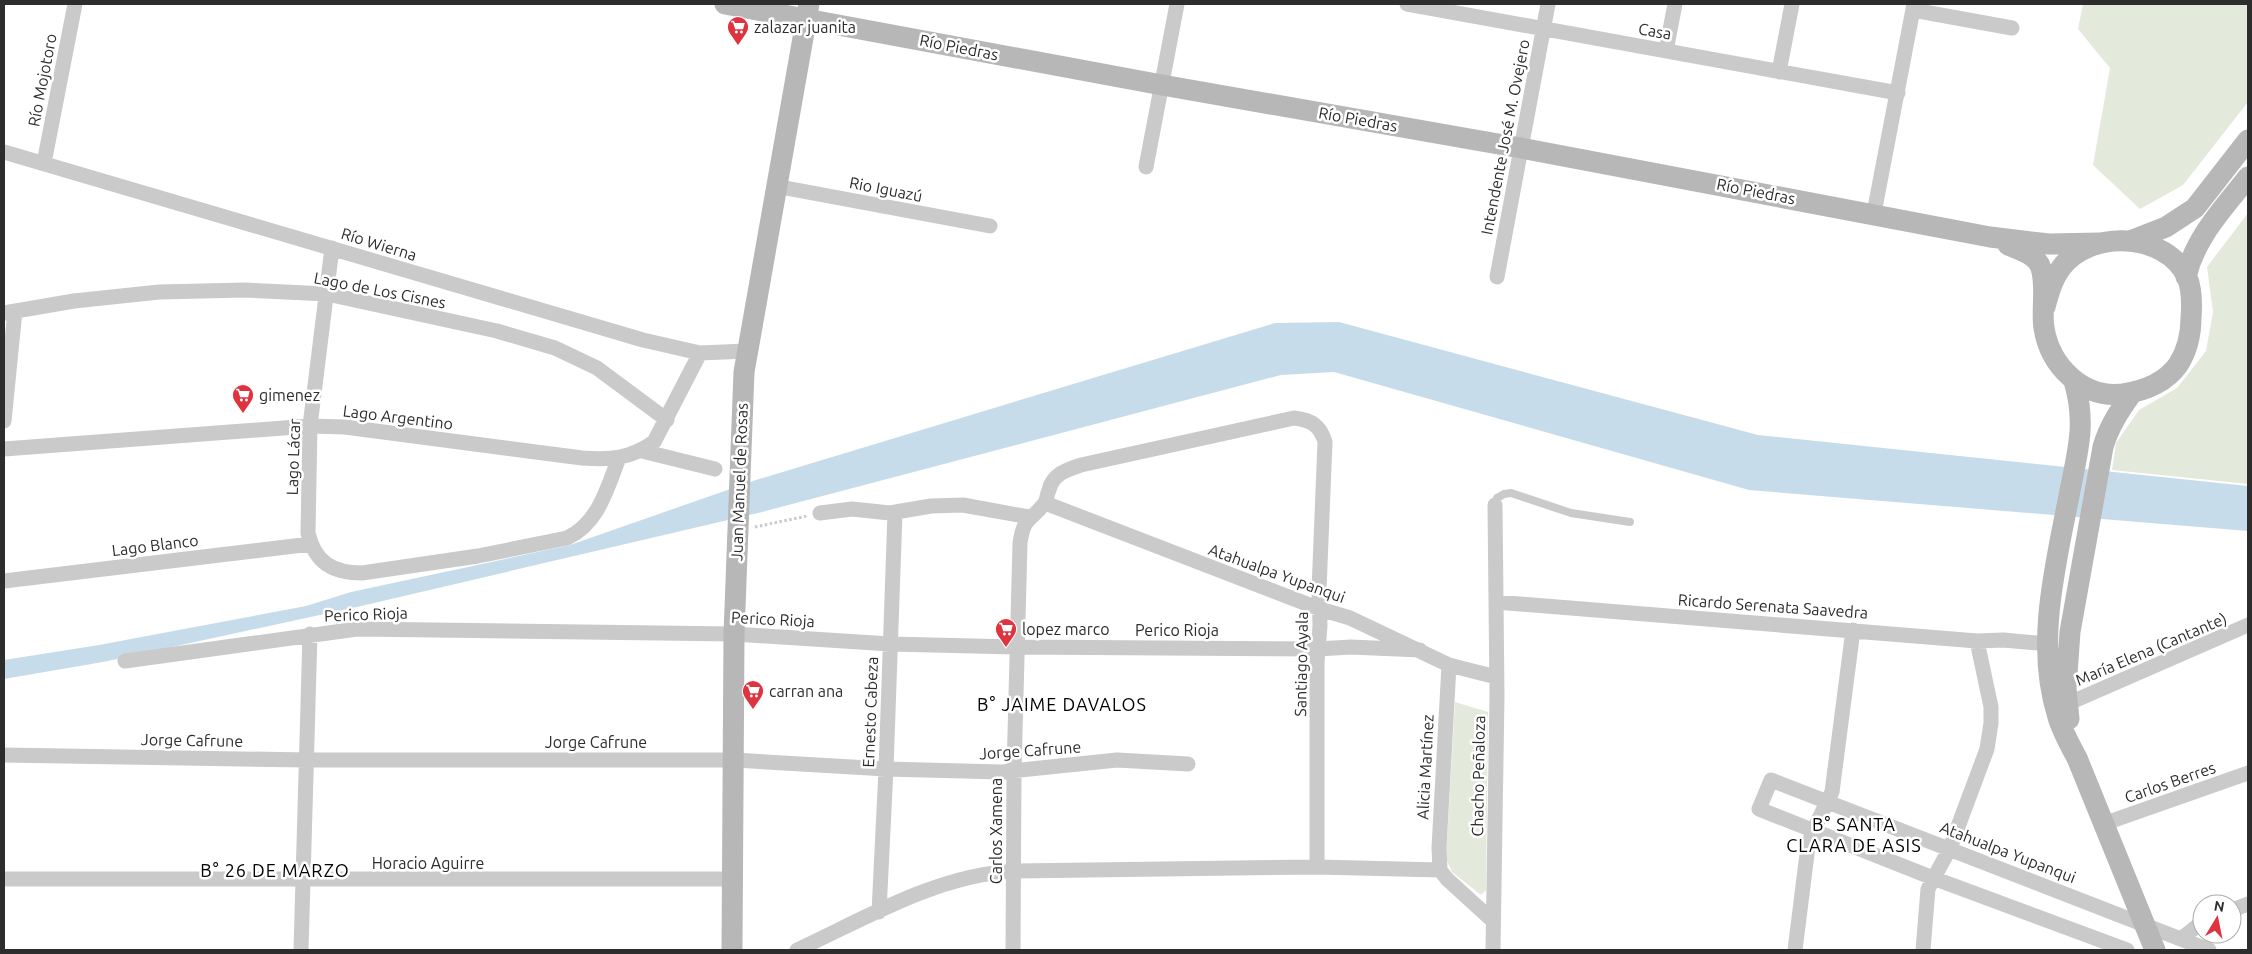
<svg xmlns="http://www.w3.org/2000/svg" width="2252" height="954" viewBox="0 0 2252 954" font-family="Ubuntu,sans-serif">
	<rect width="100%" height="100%" fill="#fff"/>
	<!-- green -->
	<path fill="#e3eadb" d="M2083 4H2248V102L2183 185 2140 209 2093 165 2110 68 2078 29Z
		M2248 213V484L2112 470 2116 443 2139 410 2177 388 2206 351 2213 312 2207 267Z
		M1455 702 1488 712 1486 890 1481 895 1452 872 1446 859Z"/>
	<!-- water -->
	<path fill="#c7dcea" d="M1339 322 1758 435 2248 486V531L1749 490 1334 372 1281 375 758 513 357 607 103 662 4 679V660L99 645 306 606 351 592 570 545 756 480 1275 323Z"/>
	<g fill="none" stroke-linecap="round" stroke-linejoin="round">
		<!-- path -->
		<path stroke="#cacaca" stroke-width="3" stroke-dasharray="2.5 2.5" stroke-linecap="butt" d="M755 527 807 516"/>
		<!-- lane -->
		<path stroke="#cacaca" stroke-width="8" d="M1495 505 1497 498 1504 494 1511 493 1571 513 1630 522"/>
		<!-- street -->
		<path stroke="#cacaca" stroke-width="15" d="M1407 4 1898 93
			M1913 10 2012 28
			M1666 51 1675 4
			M1779 72 1792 4
			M4 152 643 340 700 353 747 351
			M44 163 75 4
			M1146 167 1177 4
			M775 186 990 226
			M1874 213 1914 4
			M332 248 310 426 308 533C315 563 333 573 362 573L478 556 567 538C599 523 607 488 619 458
			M1497 277 1548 4
			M4 313 74 301 159 292 245 290 327 294 497 331 555 348 597 368 667 420
			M4 421 15 311
			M4 449 310 426 345 427 582 458C611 460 629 459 654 442L700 353
			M642 451 715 469
			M1045 503 1320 609 1350 618 1449 665 1496 677
			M820 513 852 509 890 513 931 506 963 505 1029 517
			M4 581 311 544
			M1496 602 1977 641 2003 640 2048 644
			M125 661 357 629 734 634 890 644 1016 647 1318 649 1351 647 1420 650
			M2067 704 2248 625
			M4 755 307 760H734L886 769 1002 772 1117 760 1188 764
			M2103 824 2248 773
			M1440 870 1439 848 1449 665
			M4 879H732
			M2232 910 2248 904
			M879 912 886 769 895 513
			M2181 939 2202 922
			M301 950 310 634
			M797 950C866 918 937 875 1014 871L1317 867 1440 870 1447 879 1493 921
			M1013 950 1014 772 1020 543C1024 516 1030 522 1044 504 1047 501 1047 494 1049 490 1053 474 1066 470 1081 465L1294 418C1311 420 1320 425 1325 442L1319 590 1320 626 1317 663V867
			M1493 950 1497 695 1495 505
			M1795 950 1808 846 1813 831 1832 792 1853 630
			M1923 950 1928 889 1950 848 1987 749 1991 723V707L1977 641
			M2127 950 1933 878 1759 809 1771 780 2209 950"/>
		<!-- secondary -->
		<path stroke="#b7b7b7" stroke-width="21" d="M725 4 1162 85 1521 148 1990 237 2049 244 2100 243
			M2130 241 2166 227 2195 208 2248 140
			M2008 245C2020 250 2037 255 2041 268 2047 288 2041 309 2044 328 2050 366 2083 399 2123 394 2143 391 2165 383 2178 365 2187 351 2191 335 2191 318 2192 305 2192 289 2187 277 2166 232 2089 229 2061 268 2052 280 2049 293 2045 307
			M2186 277C2195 237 2224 208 2248 177
			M2074 381C2087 425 2077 453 2069 496 2055 567 2035 646 2058 717 2062 731 2070 745 2077 758L2155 950
			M2069 719 2066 688 2070 632 2103 447C2109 426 2120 410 2132 393
			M732 950 734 634 744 372 809 4"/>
	</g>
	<!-- icons -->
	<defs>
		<g id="supermarket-pin" transform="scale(1.125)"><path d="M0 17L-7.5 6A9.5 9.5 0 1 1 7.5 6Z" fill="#df3440" stroke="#fff"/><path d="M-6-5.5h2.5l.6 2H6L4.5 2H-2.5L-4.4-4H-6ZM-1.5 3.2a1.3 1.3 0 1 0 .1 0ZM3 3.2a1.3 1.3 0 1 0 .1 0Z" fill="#fff"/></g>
	</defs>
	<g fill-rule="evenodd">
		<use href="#supermarket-pin" x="738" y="27"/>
		<use href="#supermarket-pin" x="243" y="395"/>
		<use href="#supermarket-pin" x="1006" y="629"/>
		<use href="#supermarket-pin" x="753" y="691"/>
	</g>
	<g text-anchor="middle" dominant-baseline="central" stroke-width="5" stroke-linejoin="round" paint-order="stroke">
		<!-- poi labels -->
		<g font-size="16" fill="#2d2d2d" stroke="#fff" text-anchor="start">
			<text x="754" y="27">zalazar juanita</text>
			<text x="259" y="395">gimenez</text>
			<text x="1022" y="629">lopez marco</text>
			<text x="769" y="691">carran ana</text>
		</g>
		<!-- street labels -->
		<g font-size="16" fill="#2d2d2d" stroke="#fff">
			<text transform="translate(1655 31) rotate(10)">Casa</text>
			<text transform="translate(959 47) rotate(11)">Río Piedras</text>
			<text transform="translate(42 80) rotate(-79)">Río Mojotoro</text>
			<text transform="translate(1358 119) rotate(10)">Río Piedras</text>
			<text transform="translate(1505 137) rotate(-79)">Intendente José M. Ovejero</text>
			<text transform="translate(886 189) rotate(11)">Rio Iguazú</text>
			<text transform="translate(1756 191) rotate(11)">Río Piedras</text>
			<text transform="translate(379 244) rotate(17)">Río Wierna</text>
			<text transform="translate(380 290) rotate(11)">Lago de Los Cisnes</text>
			<text transform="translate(398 417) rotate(7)">Lago Argentino</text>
			<text transform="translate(293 457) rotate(-88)">Lago Lácar</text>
			<text transform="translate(739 482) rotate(-88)">Juan Manuel de Rosas</text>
			<text transform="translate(155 545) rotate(-7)">Lago Blanco</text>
			<text transform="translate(1277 573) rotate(20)">Atahualpa Yupanqui</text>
			<text transform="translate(1773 606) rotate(4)">Ricardo Serenata Saavedra</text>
			<text transform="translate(366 614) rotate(-2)">Perico Rioja</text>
			<text transform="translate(773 619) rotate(3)">Perico Rioja</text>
			<text x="1177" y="630">Perico Rioja</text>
			<text transform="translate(2151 649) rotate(-23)">María Elena (Cantante)</text>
			<text transform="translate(1301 664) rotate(-89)">Santiago Ayala</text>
			<text transform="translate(870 712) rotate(-88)">Ernesto Cabeza</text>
			<text transform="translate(192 740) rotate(1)">Jorge Cafrune</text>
			<text x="596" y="742">Jorge Cafrune</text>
			<text transform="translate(1030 750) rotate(-4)">Jorge Cafrune</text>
			<text transform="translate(1425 767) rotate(-87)">Alicia Martínez</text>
			<text transform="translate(1478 776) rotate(-89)">Chacho Peñaloza</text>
			<text transform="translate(2170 782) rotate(-19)">Carlos Berres</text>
			<text transform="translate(996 831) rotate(-90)">Carlos Xamena</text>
			<text transform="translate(2008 852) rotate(21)">Atahualpa Yupanqui</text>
			<text x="428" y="863">Horacio Aguirre</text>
		</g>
		<!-- neighbourhood labels -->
		<g font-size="18" letter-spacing="1" fill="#000" stroke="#fff">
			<text x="1062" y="704">B° JAIME DAVALOS</text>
			<text x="1854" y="824">B° SANTA<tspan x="1854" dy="21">CLARA DE ASIS</tspan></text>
			<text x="275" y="870">B° 26 DE MARZO</text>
		</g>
	</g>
	<!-- border -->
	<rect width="2252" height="954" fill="none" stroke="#2d2d2d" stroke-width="10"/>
	<!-- north arrow -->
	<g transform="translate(2217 919) rotate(10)"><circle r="24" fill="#ffffff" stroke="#ababab"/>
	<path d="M0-4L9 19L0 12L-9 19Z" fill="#df3440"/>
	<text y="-8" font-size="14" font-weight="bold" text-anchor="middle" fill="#2d2d2d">N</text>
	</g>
</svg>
